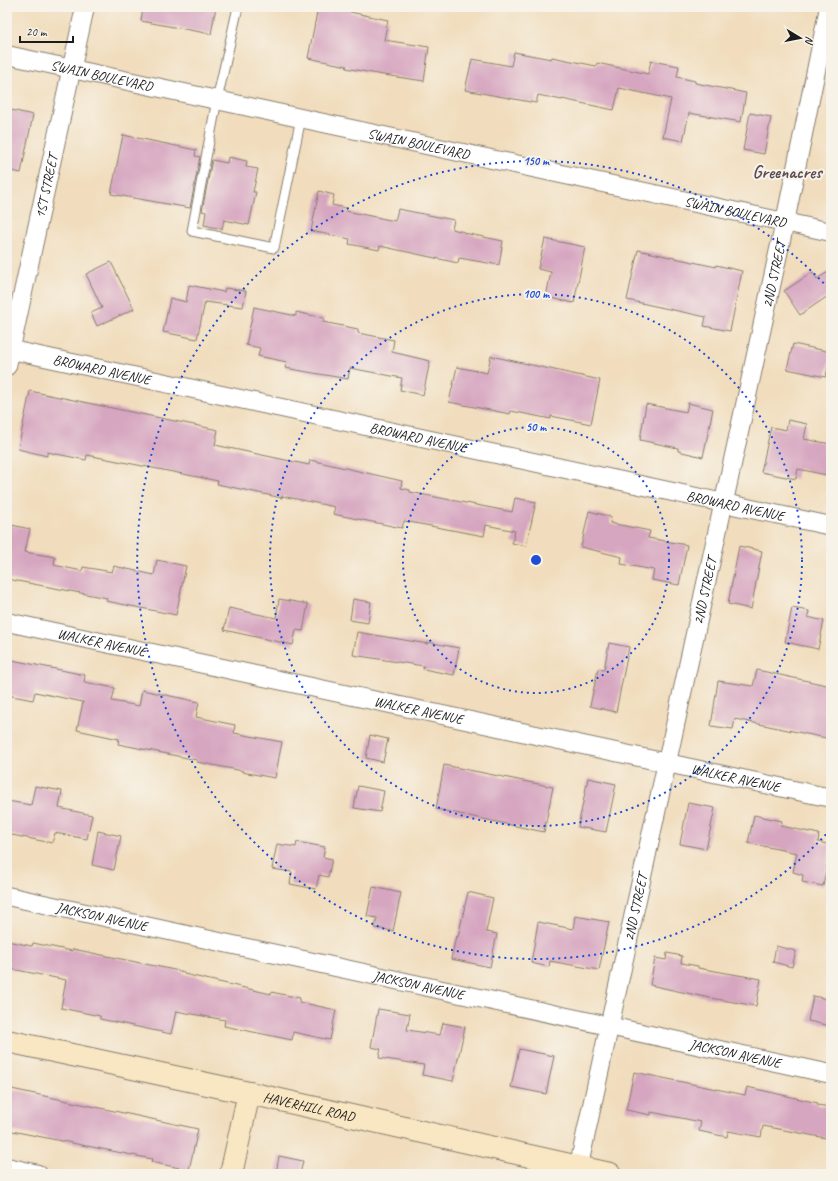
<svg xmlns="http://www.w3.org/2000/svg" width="838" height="1181" viewBox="0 0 838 1181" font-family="Caveat,sans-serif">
	<rect width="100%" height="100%" fill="#f7f3e8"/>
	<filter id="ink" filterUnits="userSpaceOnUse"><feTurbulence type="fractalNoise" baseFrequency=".025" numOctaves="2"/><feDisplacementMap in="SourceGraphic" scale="8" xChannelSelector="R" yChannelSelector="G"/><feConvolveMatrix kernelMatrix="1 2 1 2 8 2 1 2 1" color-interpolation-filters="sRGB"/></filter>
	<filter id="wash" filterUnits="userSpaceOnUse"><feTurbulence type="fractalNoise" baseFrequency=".012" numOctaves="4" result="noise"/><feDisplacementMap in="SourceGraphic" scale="16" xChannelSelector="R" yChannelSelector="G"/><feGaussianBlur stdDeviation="0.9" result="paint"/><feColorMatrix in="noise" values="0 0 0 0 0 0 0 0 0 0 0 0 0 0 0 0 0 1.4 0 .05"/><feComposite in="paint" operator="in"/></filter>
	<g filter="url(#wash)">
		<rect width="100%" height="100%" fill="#f1ddbd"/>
		<g id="blocks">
			<!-- building -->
			<path fill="#d6a5c0" d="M143 7H216L211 34 141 21Z
				M318 7H340L351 9 350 12 388 20 384 40 429 47 424 81 377 74 346 68 347 66 308 58Z
				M514 52 551 59 552 57 596 66 597 63 648 74 651 61 679 66 677 77 695 81V83L746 93 741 122 689 113 683 141 663 137 671 99 619 88 614 110 562 99V100L538 95 536 103 465 90 472 59 511 66Z
				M7 109 33 115 21 173 7 170Z
				M750 113 771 117 764 154 743 150Z
				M123 135 196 150 195 156 200 157 190 208 111 194Z
				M228 157 247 161 246 167 258 169 253 192H256L249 225 224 220 222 229 204 225 206 212 202 211 212 160 227 163Z
				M319 191 334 195 332 205 346 208V211L395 221 398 209 454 220 452 229 464 232V233L503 241 499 265 459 258 458 263 380 246 379 250 349 244 350 239 311 231Z
				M545 239 585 247 574 303 546 297 551 272 538 269Z
				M638 250 716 267V265L742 271 730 331 704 326 706 317 627 300Z
				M111 262 134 309 97 326 91 313 102 308 86 274Z
				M831 270V294L800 315 784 291 813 272 817 279Z
				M189 285 224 292 225 288 246 291 243 307 205 302 197 339 163 332 170 298 186 302Z
				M254 307 296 316V312L324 318 323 322 358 329V333L394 340 392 352 430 361 423 395 400 390 402 378 350 368 348 379 285 368 287 362 258 356 260 348 246 345Z
				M793 344 831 352 826 377 787 369Z
				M491 356 600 380 591 424 551 416V419L511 411 510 414 449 402 457 367 487 373Z
				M30 391 218 430 215 445 309 465 310 460 402 481 401 488 410 490V492L512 512 515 498 536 502 526 546 512 543 515 531 486 525 484 536 404 521 402 528 333 514 335 507 282 496V498L217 484 218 481 163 470 87 455 86 460 47 452V456L18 449Z
				M688 403 713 409 703 457 678 451V448L640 440 646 404 686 412Z
				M788 420 807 424 804 439 831 444V476L798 469 796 479 761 472 771 427 786 430Z
				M589 511 611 517 610 523 650 531 648 538 687 545 679 585 652 580 654 570 621 564 622 557 581 547Z
				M7 524 30 529 25 552 55 557 54 565 82 571 83 567 112 572 114 566 154 575 157 560 186 566 176 615 106 601 107 598 7 579Z
				M739 546 762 551 751 609 728 604Z
				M279 599 308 604 303 631 296 630 293 645 224 630 229 608 276 618Z
				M353 599 371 602 368 623 350 620Z
				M792 608 809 611 808 617 824 621 818 649 785 642Z
				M357 632 428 644V642L459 648 454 675 423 669 424 666 353 655Z
				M609 643 629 647 616 712 590 706 598 669 604 670Z
				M7 659 85 675 84 682 115 688 112 701 139 706 142 690 199 702 196 717 235 725 234 733 282 742 275 778 242 772 243 771 197 762V760L118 744 119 739 77 730 83 702 35 692 33 700 7 695Z
				M757 670 831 686V739L735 719 733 729 711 726 718 681 753 686Z
				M370 735 388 739 383 762 366 758Z
				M444 765 553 787 544 832 436 809Z
				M588 778 616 784 606 832 578 827Z
				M35 786 62 791 59 808 92 815 87 839 55 833 52 843 7 834V801L31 805Z
				M358 786 384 791 380 812 354 808Z
				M688 803 715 808 706 849 680 844Z
				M754 815 782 821 781 826 819 834 818 842 831 845 823 886 802 882 803 875 793 872 797 853 748 843Z
				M98 831 121 836 114 870 92 865Z
				M297 842 325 847 323 857 332 859 328 877 319 875 316 889 290 884 292 872 272 869 277 844 296 847Z
				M373 887 401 893 393 931 375 928 377 918 367 916Z
				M468 892 493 898 486 932 497 934 490 967 451 959 456 936 458 937Z
				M575 916 609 922 599 970 550 961 549 967 531 963 538 922 573 929Z
				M7 941 32 946 33 943 72 951 73 949 184 972V974L271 994V992L300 998 299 1002 336 1010 330 1040 293 1032 292 1040 224 1026 225 1020 176 1011 171 1034 100 1019V1016L61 1008 66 980 7 968Z
				M776 946 796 951 792 967 773 962Z
				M667 953 682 956 681 963 698 966V968L761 979 756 1006 705 997 650 985 655 958 666 960Z
				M813 996 831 1000V1026L808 1021Z
				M378 1009 410 1014 407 1030 440 1035 443 1023 465 1027 453 1081 422 1075 424 1065 379 1058 381 1049 371 1047Z
				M519 1049 554 1056 546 1094 511 1087Z
				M634 1072 745 1095 747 1087 818 1103 817 1105 831 1107V1139L763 1126 761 1137 728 1131 727 1137 699 1131 701 1122 651 1112V1115L626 1110Z
				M7 1088 198 1129 189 1170 151 1162 152 1159 7 1130Z
				M279 1156 303 1161 300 1174H276Z"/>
		</g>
	</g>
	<g filter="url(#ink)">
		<use href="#blocks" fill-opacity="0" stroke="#867c6c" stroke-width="1"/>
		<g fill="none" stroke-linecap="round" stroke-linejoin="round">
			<!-- lane casing -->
			<g stroke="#867c6c" stroke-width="11">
				<path id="lane" d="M238 7 217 100 192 231 274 248 301 118"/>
			</g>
			<!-- street casing -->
			<g stroke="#867c6c" stroke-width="20">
				<g id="street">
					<path id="s1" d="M7 55 831 232"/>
					<path id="s2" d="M7 349 831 526"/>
					<path id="s3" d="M7 366 85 7"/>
					<path id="s4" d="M7 622 831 798"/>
					<path id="s5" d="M7 896 831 1074"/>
					<path d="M7 1167 38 1174"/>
					<path id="s6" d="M577 1174 785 222 829 7"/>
				</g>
			</g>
			<!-- secondary casing -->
			<g stroke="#867c6c" stroke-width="24">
				<g id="secondary">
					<path id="s7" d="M7 1041 249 1093 610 1174"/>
					<path d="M231 1174 249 1093"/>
				</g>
			</g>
			<!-- lane -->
			<use href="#lane" stroke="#fff" stroke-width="9"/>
			<!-- street -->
			<use href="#street" stroke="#fff" stroke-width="18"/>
			<!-- secondary -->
			<use href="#secondary" stroke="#f9e7c3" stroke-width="22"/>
		</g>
	</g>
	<!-- distance rings -->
	<g fill="none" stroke="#1d4ed8" stroke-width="2" stroke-dasharray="2 4">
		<circle cx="536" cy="560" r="133"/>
		<circle cx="536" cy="560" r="266"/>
		<path d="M830 830A399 399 0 1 1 830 290"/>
	</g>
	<g text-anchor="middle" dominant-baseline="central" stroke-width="4" stroke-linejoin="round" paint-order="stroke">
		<!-- street labels -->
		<g font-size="14" fill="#1c1c1c" stroke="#f7f3e8">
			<text stroke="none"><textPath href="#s1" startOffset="97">SWAIN BOULEVARD</textPath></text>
			<text stroke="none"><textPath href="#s1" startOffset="421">SWAIN BOULEVARD</textPath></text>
			<text stroke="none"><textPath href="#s3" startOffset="184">1ST STREET</textPath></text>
			<text stroke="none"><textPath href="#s1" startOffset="745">SWAIN BOULEVARD</textPath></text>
			<text stroke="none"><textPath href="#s6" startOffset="921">2ND STREET</textPath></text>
			<text stroke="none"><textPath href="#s2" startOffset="97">BROWARD AVENUE</textPath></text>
			<text stroke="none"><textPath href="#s2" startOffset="421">BROWARD AVENUE</textPath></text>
			<text stroke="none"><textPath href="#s2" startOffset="745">BROWARD AVENUE</textPath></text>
			<text stroke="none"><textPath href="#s6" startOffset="597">2ND STREET</textPath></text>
			<text stroke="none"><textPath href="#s4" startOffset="97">WALKER AVENUE</textPath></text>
			<text stroke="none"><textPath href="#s4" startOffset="421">WALKER AVENUE</textPath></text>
			<text stroke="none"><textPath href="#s4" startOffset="745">WALKER AVENUE</textPath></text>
			<text stroke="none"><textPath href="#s6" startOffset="273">2ND STREET</textPath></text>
			<text stroke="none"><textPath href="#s5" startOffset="97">JACKSON AVENUE</textPath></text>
			<text stroke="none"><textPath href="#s5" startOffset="421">JACKSON AVENUE</textPath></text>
			<text stroke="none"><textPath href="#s5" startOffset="745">JACKSON AVENUE</textPath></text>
			<text stroke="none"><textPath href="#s7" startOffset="309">HAVERHILL ROAD</textPath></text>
		</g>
		<!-- district labels -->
		<g font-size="18" font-weight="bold" fill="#5d4c55" stroke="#f7f3e8">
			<text x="787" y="172">Greenacres</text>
		</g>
	</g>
	<circle cx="536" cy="560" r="6" fill="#1d4ed8" stroke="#f7f3e8" stroke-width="2"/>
	<g font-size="12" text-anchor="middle" font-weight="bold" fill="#1d4ed8" stroke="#f7f3e8" stroke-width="4" stroke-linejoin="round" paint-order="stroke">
		<text x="536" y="165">150 m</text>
		<text x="536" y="298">100 m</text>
		<text x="536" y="431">50 m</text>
	</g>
	<!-- margin -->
	<rect width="838" height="1181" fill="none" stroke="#f7f3e8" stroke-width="24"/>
	<!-- north arrow -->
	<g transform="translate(800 38) rotate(100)" stroke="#f7f3e8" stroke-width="3" paint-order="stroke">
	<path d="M0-3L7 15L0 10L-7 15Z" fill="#1c1c1c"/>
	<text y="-6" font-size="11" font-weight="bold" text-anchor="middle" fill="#1c1c1c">N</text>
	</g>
	<!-- scale -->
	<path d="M20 36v6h53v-6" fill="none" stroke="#1c1c1c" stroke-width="2"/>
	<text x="26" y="36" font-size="12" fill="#1c1c1c" stroke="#f7f3e8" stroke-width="3" paint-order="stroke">20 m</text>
</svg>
